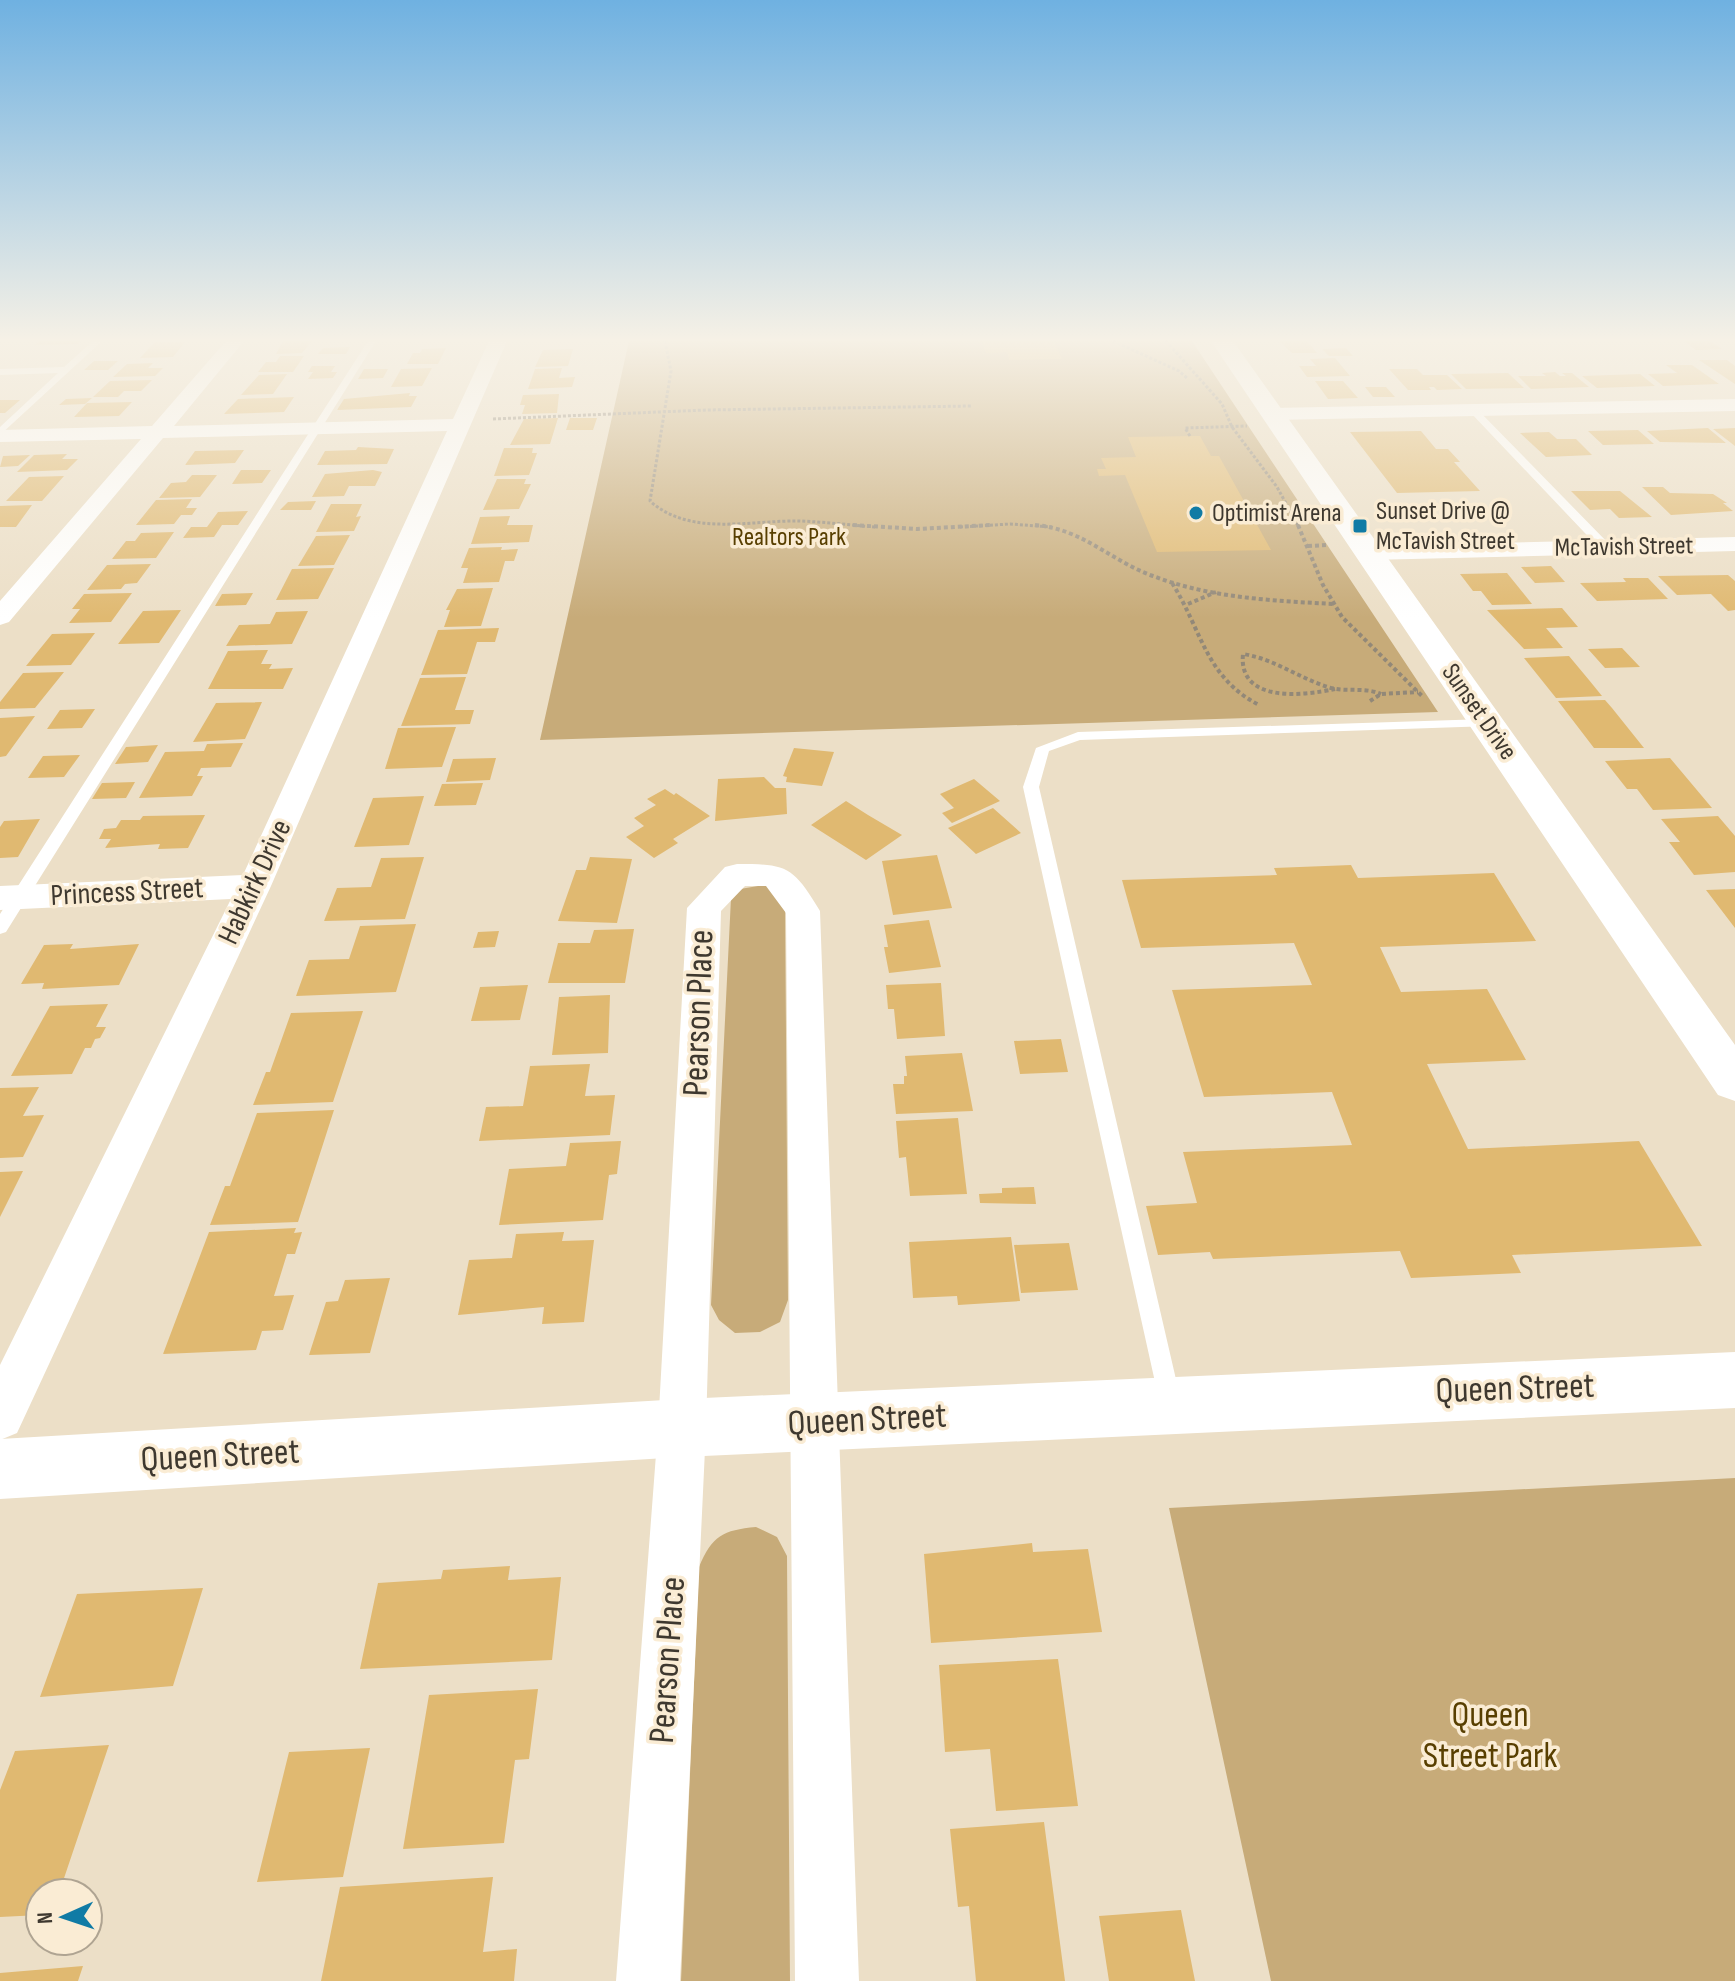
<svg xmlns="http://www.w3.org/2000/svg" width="1735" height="1981" viewBox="0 0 1735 1981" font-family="'Sofia Sans Condensed',sans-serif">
	<rect width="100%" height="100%" fill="#ecdfc7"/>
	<!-- green -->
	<path fill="#c7ab79" d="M629 341H1192L1438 712 540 740Z
		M764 885 777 889 785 902 788 1300 780 1322 760 1332 735 1333 719 1320 711 1305 731 898 740 889Z
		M1735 1478V1981H1271L1169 1508Z
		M756 1527 777 1537 787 1556 790 1981H681L699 1567C712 1536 723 1530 756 1527Z"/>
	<!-- building -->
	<path fill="#e0b971" d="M40 341H81L78 344 35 345Z
		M283 341H312L302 353 276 354Z
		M982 341H1054L1062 359 1009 360 1007 352 986 353Z
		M1279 341H1307L1317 353H1292Z
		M1684 341H1710L1722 349 1696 350Z
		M155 342H185L173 357 140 358Z
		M350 347 346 354H318L323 348Z
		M446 348 438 364H407L413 353H420L422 349Z
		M1346 348 1353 356H1329L1322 349Z
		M573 349 568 366 535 367 543 350Z
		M280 356H304L293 372H258L266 362H276Z
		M1335 358 1350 376 1307 377 1299 366H1316L1310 359Z
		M1699 360H1727L1735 366V384Z
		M94 361H118L108 370H84Z
		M153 363 148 368H163L155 376 113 377 127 364Z
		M1666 365H1692L1719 384 1663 386 1648 374 1677 373Z
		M312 366H335L331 372H337L333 378 308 379 313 372H308Z
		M432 368 422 386 391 387 401 369Z
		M562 368 559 378 575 377 572 387 528 389 535 369Z
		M364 369H388L383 378 358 379Z
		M1389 369H1417L1423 375H1447L1462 389 1437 390 1434 387H1429L1431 390H1408Z
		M1555 372 1560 376H1566L1562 373H1572L1589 387 1531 389 1518 376H1546L1542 373Z
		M1508 373 1524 388 1466 389 1451 374Z
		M287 374 273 394 241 395 259 375Z
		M1640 374 1655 386 1597 388 1582 376Z
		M152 380 141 391H124L118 397H93L110 381Z
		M1315 381H1343L1358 398 1328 399Z
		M1365 387H1386L1395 397H1373Z
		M410 393 409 396H417L411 407 337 410 344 399Z
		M559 394 557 413 522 414 525 405H520L523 395Z
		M294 397 284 412 224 414 238 399Z
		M92 398 85 404 59 405 66 399Z
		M0 400H20L5 413H0Z
		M132 402 119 416 74 417 87 403Z
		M558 418 550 444 510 445 524 419Z
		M570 418H597L593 430H566Z
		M1708 428 1726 443 1660 442 1647 431Z
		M1735 428V446L1713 429Z
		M1638 430 1654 444 1603 445 1588 431Z
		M1421 431 1436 449H1448L1460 462H1454L1480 491 1397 493 1350 432Z
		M1549 432 1557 439H1576L1592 455 1546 457 1520 433Z
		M1200 436 1211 456H1219L1271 550 1157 552 1125 475 1099 476 1097 469H1106L1101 458 1136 457 1128 437Z
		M358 447 394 449 387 464 317 465 325 451 356 450Z
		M504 448H533L532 453H537L529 475 494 476Z
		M244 450 235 463 185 465 195 451Z
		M67 454 62 459H78L67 470 17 472 34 455Z
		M30 455 18 466 0 467 3 456Z
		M241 470H271L262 483 232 484Z
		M373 470 382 472 375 486H349L344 496 312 497 325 474Z
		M192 475H217L200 497 159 498 171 483 186 482Z
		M64 476 42 501H6L29 477Z
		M497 479H526L524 484H531L519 509 483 510Z
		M1642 487H1663L1670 493 1713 494 1727 503H1723L1733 511 1671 515Z
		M1571 491H1620L1652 517 1619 518 1610 509 1590 510Z
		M192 499 186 508H197L192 515H181L174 524 136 525 156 500Z
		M316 501 311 510H280L288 502Z
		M331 504H362L356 517 361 516 354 531 316 532Z
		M32 505 16 527H0V506Z
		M248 511 238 525H222L214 537 183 538 191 527H207L218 512Z
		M510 516 507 525H533L529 542 471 544 480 517Z
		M174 532 156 558 112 559 126 541H135L141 533Z
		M350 535 334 565 298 566 316 536Z
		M502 547 501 550 518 549 514 561H505L499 582 463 583 468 568H461L469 548Z
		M151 564 137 583 125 584 121 589 87 590 107 565Z
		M1551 566 1565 582 1535 583 1521 567Z
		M334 568 318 599 276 600 292 569Z
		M1507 573 1532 604 1492 605 1481 591H1473L1460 574Z
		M1728 575 1735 581V610L1728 611 1711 594 1677 595 1658 576Z
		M1623 578H1648L1668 599 1597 601 1580 583 1626 582Z
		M493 588 481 626 444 627 450 610H446L457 589Z
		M132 593 111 622 69 623 80 609H72L84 594Z
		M253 593 246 605 215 606 222 594Z
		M1562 608 1578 627 1546 628 1563 648 1524 649 1487 610Z
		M181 610 159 643 118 644 143 611Z
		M308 611 292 644 226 646 239 625 270 624 276 612Z
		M499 628 495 642H477L467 674 421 675 438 630Z
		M95 633 71 665 26 666 52 634Z
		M1622 648 1640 667 1605 668 1588 649Z
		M268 650 261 664H272L269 669 293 668 283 689H208L228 651Z
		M1569 656 1589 680 1602 696 1556 698 1524 658Z
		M64 672 35 708 0 709V702L23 673Z
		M466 677 455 710H474L470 724 401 726 420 678Z
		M1605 700 1612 708 1644 748H1594L1558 701Z
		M262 702 245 739 193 742 216 703Z
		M95 709 82 728 47 729 60 710Z
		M35 716 6 756 0 757V718Z
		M456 727 442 767 385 769 398 728Z
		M243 743 231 767 201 768 197 776H203L192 796 139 798 165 752 204 751 207 744Z
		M158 745 148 762 115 764 126 747Z
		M794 748 834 752 822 786 786 782 787 777 783 776Z
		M80 755 64 777 28 778 43 756Z
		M496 758 490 780 446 782 453 759Z
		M1670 758 1712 808 1653 810 1637 789H1627L1605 761Z
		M764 777 775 788H786L787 814 715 821 718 779Z
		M974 779 1000 801 952 823 942 813 954 808 940 794Z
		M135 782 126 798 92 799 102 783Z
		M483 783 476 805 434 806 442 784Z
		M665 789 674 795 676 793 710 816 673 839 678 843 654 858 626 837 644 826 634 818 656 805 647 799Z
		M424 796 409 845 354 847 373 798Z
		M846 801 868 815 902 835 866 860 811 825Z
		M993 808 1021 833 976 854 948 828Z
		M205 815 188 848 158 849 160 844 105 848 111 839H99L104 829 116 828 121 820H140L143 816Z
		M1718 816 1735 836V872L1694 875 1669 842H1680L1661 819Z
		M40 819 18 857 0 858V827L4 821Z
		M937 855 952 908 893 915 882 861Z
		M424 857 405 919 324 921 337 888 371 887 381 858Z
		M590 857 632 859 617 923 558 921 576 870H586Z
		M1351 865 1358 878 1494 873 1536 941 1380 947 1401 992 1487 989 1526 1060 1427 1064 1468 1149 1639 1141 1702 1246 1512 1255 1521 1273 1411 1278 1400 1251 1213 1259 1210 1252 1158 1255 1146 1206 1197 1203 1183 1152 1352 1145 1332 1092 1204 1097 1172 990 1312 985 1294 943 1141 948 1122 880 1277 875 1274 868Z
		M1735 889V928L1706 890Z
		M929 920 941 967 889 973 884 947H888L884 925Z
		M416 924 396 992 296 996 309 960 349 959 360 926Z
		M634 929 625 983H548L558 943H590L594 930Z
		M499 931 495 947 473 948 478 932Z
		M73 944 70 949 139 944 119 985 42 989 44 983 21 984 44 945Z
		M941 983 945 1036 897 1039 894 1009H888L886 985Z
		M528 985 520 1020 471 1021 480 987Z
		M610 995 608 1053 552 1055 559 997Z
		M108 1004 96 1027H106L100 1038 95 1039 91 1048H85L72 1074 11 1076 50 1006Z
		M363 1011 333 1102 253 1105 266 1072H270L291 1013Z
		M1061 1039 1068 1072 1020 1074 1014 1041Z
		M962 1053 973 1111 896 1114 893 1084H904V1076H907L905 1056Z
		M590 1064 585 1096 615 1095 610 1135 479 1141 486 1107 523 1106 530 1066Z
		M39 1087 23 1116 44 1115 23 1157 0 1158V1088Z
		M334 1110 298 1222 210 1225 225 1186H230L257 1113Z
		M958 1118 967 1194 910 1196 906 1157 899 1158 896 1121Z
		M621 1141 617 1174 609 1175 603 1220 499 1225 509 1169 566 1166 570 1143Z
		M23 1171 0 1217V1172Z
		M1034 1187 1036 1204 980 1203 979 1194 1002 1193V1188Z
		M296 1228 294 1233 302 1232 295 1254H287L274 1296 294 1295 283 1330 262 1331 256 1350 163 1354 209 1232Z
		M564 1232 562 1241 594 1240 584 1322 542 1324 544 1307 458 1315 469 1260 512 1258 516 1234Z
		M1011 1237 1020 1301 958 1305 957 1296 913 1298 909 1242Z
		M1069 1243 1078 1290 1021 1293 1014 1245Z
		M390 1278 370 1353 309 1355 326 1302 338 1301 345 1280Z
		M1032 1543 1033 1552 1088 1549 1102 1632 931 1643 924 1554Z
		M510 1566 508 1580 561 1577 552 1660 360 1669 378 1583 441 1579 443 1570Z
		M203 1588 173 1686 40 1697 77 1594Z
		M1058 1659 1078 1806 996 1811 990 1749 945 1752 939 1665Z
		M538 1689 529 1759 515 1760 504 1843 403 1849 429 1695Z
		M109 1745 59 1893H40V1915L0 1917V1790L15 1751Z
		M370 1748 343 1877 257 1882 289 1752Z
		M1044 1822 1065 1981H976L969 1906 958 1907 950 1829Z
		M493 1877 483 1952 517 1949 514 1981H321L340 1887Z
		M1181 1910 1195 1981H1109L1099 1916Z
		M83 1966 78 1981H0V1973Z"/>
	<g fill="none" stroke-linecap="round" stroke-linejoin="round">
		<!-- path-far1 -->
		<path stroke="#928878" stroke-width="3" stroke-dasharray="3 2" stroke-linecap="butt" d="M665 341 671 371 650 501C690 537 751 520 800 521 825 522 850 525 875 527
			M1113 341 1179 371 1188 379
			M1166 341 1222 404 1232 427 1277 487 1299 527
			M493 419 706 410 971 406
			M1190 436 1185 428 1247 426
			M960 527 1010 524 1052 527"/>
		<!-- path -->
		<path stroke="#928878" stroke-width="4" stroke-dasharray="4 3" stroke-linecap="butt" d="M853 525 917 529 991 525
			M1035 525C1083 529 1111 561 1153 576 1210 598 1275 601 1335 604
			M1298 525 1323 585 1342 617 1422 696
			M1308 546 1327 545
			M1172 583C1202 630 1205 677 1259 705
			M1188 604 1216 592
			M1335 689C1302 696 1238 703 1243 654 1275 659 1300 679 1331 688 1348 692 1365 687 1381 694
			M1370 701 1381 694 1418 692"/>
		<!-- service -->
		<path fill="#fff" fill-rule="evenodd" d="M93 341H102L0 435V427L58 373 0 375V369L64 367Z
			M368 341H376L6 932 0 934V914Z
			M1470 408H1476L1610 545V551H1602L1470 412Z
			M1486 719 1491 720V726L1080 740 1049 751 1039 787 1181 1401 1177 1409 1169 1413 1161 1409 1023 787 1036 748 1078 732Z"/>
		<!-- minor -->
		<path fill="#fff" fill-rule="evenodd" d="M226 341H244L174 426 453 419 489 341H507L271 886 17 1433 0 1440V1365L231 899 0 910V886L243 875 447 431 163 438 9 622 0 625V601L141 439 0 442V430L152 426Z
			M1735 399V411L1273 420 1263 414 1273 408Z
			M1735 537V551L1369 560 1361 558 1357 553 1361 548 1369 546Z
			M737 864C787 864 793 866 820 911L859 1981H795L786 913 766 886H745L721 911 706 1428 680 1981H616L658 1428 687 908 725 867Z"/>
		<!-- tertiary -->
		<path fill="#fff" fill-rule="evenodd" d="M1211 341H1233L1735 1045V1101L1718 1095Z
			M1735 1352V1408L682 1457 0 1499V1439L682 1399Z"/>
	</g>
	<!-- sky -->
	<linearGradient id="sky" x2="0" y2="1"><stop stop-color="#6fb1e1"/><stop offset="0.55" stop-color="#f6f1e6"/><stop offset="1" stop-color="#f6f1e6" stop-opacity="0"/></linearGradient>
	<rect width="1735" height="618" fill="url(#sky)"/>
	<!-- markers -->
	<g fill="#107ba5" stroke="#faecd4" stroke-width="3">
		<circle cx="1196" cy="513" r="8"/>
		<rect x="1352" y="518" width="16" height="16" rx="4"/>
	</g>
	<g text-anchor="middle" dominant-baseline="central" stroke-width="7" stroke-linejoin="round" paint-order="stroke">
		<!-- far-poi labels -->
		<g font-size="26" fill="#3e382f" stroke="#faecd4" text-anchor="start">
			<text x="1376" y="511">Sunset Drive @<tspan x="1376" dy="30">McTavish Street</tspan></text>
			<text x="1212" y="513">Optimist Arena</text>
		</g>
		<!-- far-park labels -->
		<g font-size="26" fill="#583f01" stroke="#faecd4">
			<text x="789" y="537">Realtors Park</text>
		</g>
		<!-- far-street labels -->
		<g font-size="26" fill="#3e382f" stroke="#faecd4">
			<text transform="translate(1624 547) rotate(-1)">McTavish Street</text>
			<text transform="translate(1479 712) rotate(55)">Sunset Drive</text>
		</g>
		<!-- street labels -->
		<g font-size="30" fill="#3e382f" stroke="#faecd4">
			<text transform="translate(255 882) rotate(-65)">Habkirk Drive</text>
			<text transform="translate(127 892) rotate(-3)">Princess Street</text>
		</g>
		<!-- near-street labels -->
		<g font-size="36" fill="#3e382f" stroke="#faecd4">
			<text transform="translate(699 1013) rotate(-88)">Pearson Place</text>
			<text transform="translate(1515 1389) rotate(-2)">Queen Street</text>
			<text transform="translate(867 1420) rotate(-3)">Queen Street</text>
			<text transform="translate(220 1456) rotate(-3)">Queen Street</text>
			<text transform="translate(668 1660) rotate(-86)">Pearson Place</text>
		</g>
		<!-- near-park labels -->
		<g font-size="36" fill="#583f01" stroke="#faecd4">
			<text x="1490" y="1715">Queen<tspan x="1490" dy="41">Street Park</tspan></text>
		</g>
	</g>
	<!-- north arrow -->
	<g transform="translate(64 1917) rotate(267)"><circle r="38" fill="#faecd4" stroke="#afa492" stroke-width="2"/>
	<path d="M0-6L14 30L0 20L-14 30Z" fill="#107ba5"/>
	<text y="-12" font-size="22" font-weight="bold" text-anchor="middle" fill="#3e382f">N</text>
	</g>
</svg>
